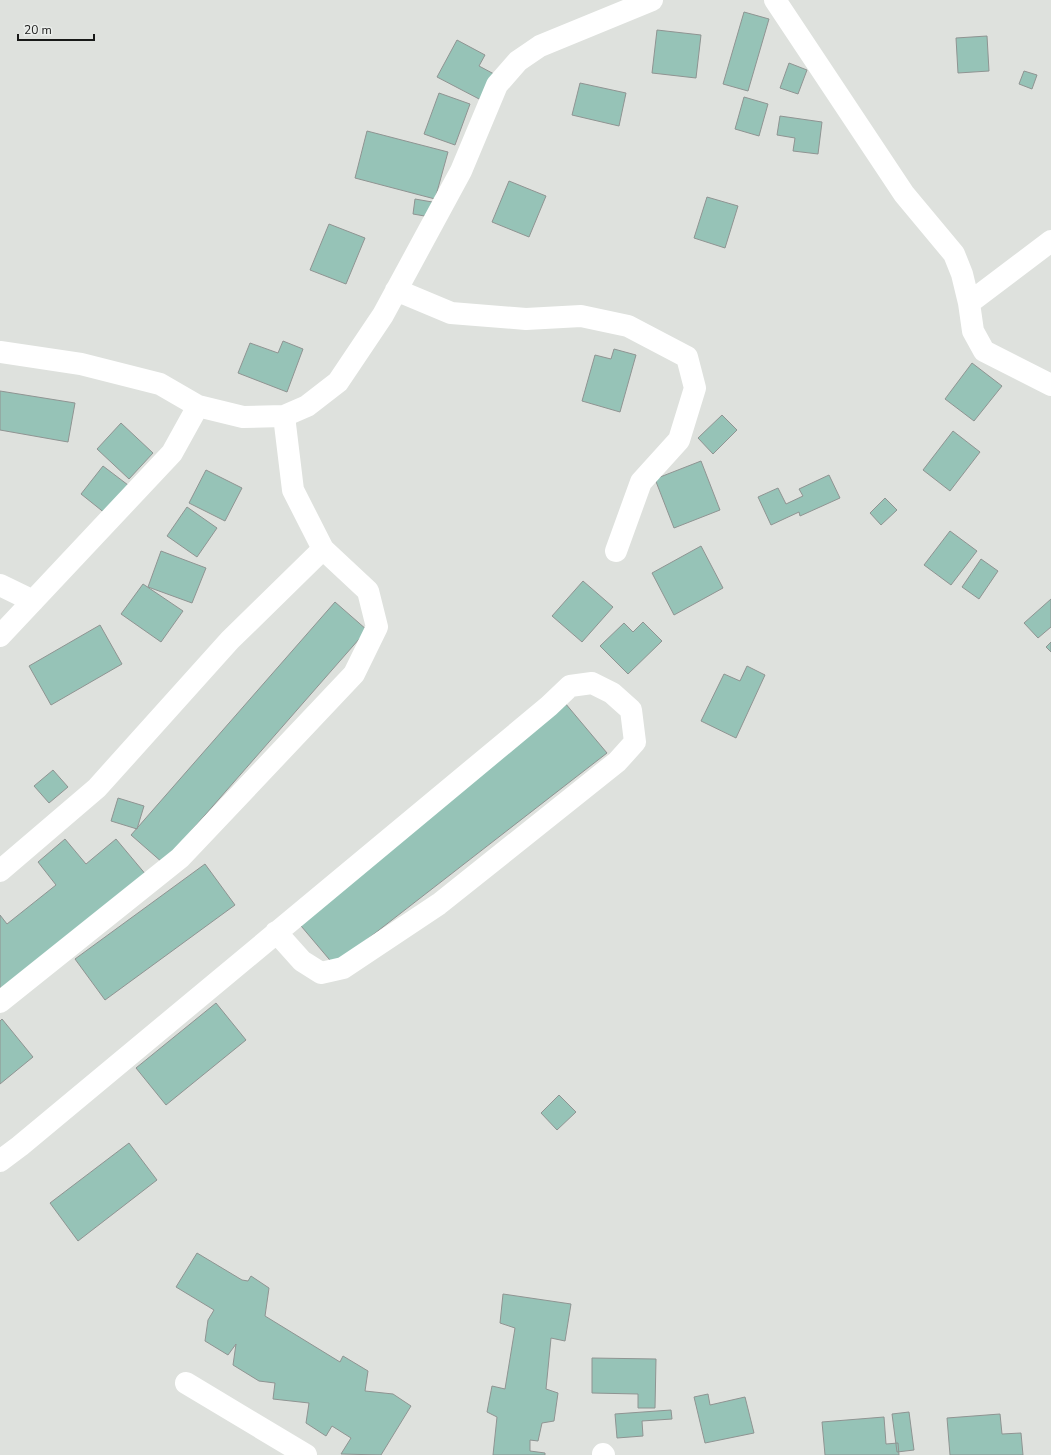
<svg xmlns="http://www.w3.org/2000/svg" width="1051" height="1455" viewBox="0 0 1051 1455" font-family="'Nunito Sans',sans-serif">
	<rect width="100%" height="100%" fill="#dee1dd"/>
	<!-- building -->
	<path fill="#96c3b7" stroke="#8f9492" d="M744 12 769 19 748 91 723 84Z
		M657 30 701 35 696 78 652 73Z
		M987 36 989 71 958 73 956 38Z
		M457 40 485 55 479 66 494 74 481 100 437 77Z
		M789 63 807 70 798 94 780 88Z
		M1024 71 1037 75 1032 89 1019 84Z
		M580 83 626 93 619 126 572 115Z
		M439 93 470 104 455 145 424 134Z
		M744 97 768 104 759 136 735 129Z
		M780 116 822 122 818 154 793 151 795 138 777 135Z
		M367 131 448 152 435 199 355 178Z
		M509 181 546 196 529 237 492 222Z
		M707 197 738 206 725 248 694 238Z
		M415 199 438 203 436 218 413 214Z
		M329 224 365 238 346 284 310 270Z
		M283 341 303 349 287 392 238 373 250 343 278 353Z
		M614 349 636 355 620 412 582 401 595 355 611 359Z
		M972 363 1002 386 974 421 945 399Z
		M0 391 75 403 68 442 0 430Z
		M722 415 737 430 713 454 698 438Z
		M121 423 153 453 129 479 97 449Z
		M953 431 980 452 950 491 923 470Z
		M701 461 720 510 674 528 655 479Z
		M103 466 128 485 106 514 81 494Z
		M206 470 242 488 225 521 189 503Z
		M829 475 840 498 800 516 799 512 771 525 758 497 778 488 786 504 803 496 799 489Z
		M885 498 897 510 881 525 870 513Z
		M187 507 217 528 197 557 167 536Z
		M950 531 977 551 951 585 924 565Z
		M701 546 723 588 674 615 652 573Z
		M161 551 206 568 192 603 148 587Z
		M981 559 998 571 979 599 962 587Z
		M583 581 613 607 582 642 552 616Z
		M143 584 183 611 161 642 121 614Z
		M1051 599V627L1038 638 1024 623Z
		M335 602 367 630 163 863 131 835Z
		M643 622 662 641 628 674 600 646 624 623 633 632Z
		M100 625 122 664 51 705 29 666Z
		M1051 642V652L1046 647Z
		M747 666 765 675 736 738 701 721 724 674 740 681Z
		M565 703 607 753 334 965 296 920Z
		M53 770 68 787 49 803 34 786Z
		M118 798 144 806 137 829 111 821Z
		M65 839 86 864 116 839 147 876 0 996V915L7 924 56 885 38 862Z
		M205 864 235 905 105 1000 75 959Z
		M216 1003 246 1040 166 1105 136 1068Z
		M2 1019 33 1057 0 1084V1021Z
		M559 1095 576 1112 557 1130 541 1113Z
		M129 1143 157 1180 78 1241 50 1203Z
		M197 1253 242 1280 248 1281 251 1276 269 1288 265 1316 340 1362 343 1356 368 1371 365 1391 393 1394 411 1406 381 1455 341 1454 351 1438 332 1426 326 1436 306 1423 309 1403 273 1399 275 1383 259 1381 233 1365 236 1344 228 1355 205 1341 208 1320 214 1310 176 1287Z
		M503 1294 571 1304 565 1341 551 1338 546 1389 558 1393 554 1421 542 1423 538 1441 530 1440V1451L545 1453V1455H493L497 1417 487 1412 492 1386 505 1389 515 1328 500 1323Z
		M592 1358 656 1359 655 1408H638V1394L592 1393Z
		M708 1394 710 1405 745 1397 754 1433 705 1443 694 1397Z
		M671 1410 672 1419 642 1421 643 1436 617 1438 615 1414Z
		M909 1412 914 1450 897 1452 892 1414Z
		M1000 1414 1002 1434 1021 1433 1023 1455H950L947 1418Z
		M884 1417 886 1444 898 1443 899 1455H825L822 1422Z"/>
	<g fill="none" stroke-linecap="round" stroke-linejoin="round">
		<!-- street -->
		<path stroke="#fff" stroke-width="22" d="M775 0 904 194 954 254 962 274 969 303 973 331 984 351 1051 385
			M396 290 451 313 526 319 581 316 628 326 687 357 695 388 679 440 641 482 616 551
			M969 303 1051 241
			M0 352 81 364 160 384 198 406 172 453 0 636
			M198 406 243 417 284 416 307 406 338 382 383 315 461 171 497 85 518 61 540 46 652 0
			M0 585 33 601
			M0 871 97 788 230 640 323 549
			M0 1002 180 858 354 674 377 627 368 591 323 549 293 490 284 416
			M0 1161 20 1146 549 706 570 686 592 683 612 693 631 710 635 742 617 762 439 904 343 968 321 973 302 961 276 932
			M186 1383 306 1455
			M603 1454 604 1455"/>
	</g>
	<!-- scale -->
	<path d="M18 34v6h76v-6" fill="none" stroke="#181918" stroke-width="2"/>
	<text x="24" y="34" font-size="12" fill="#181918" stroke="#ebeeeb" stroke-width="3" paint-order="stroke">20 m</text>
</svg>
